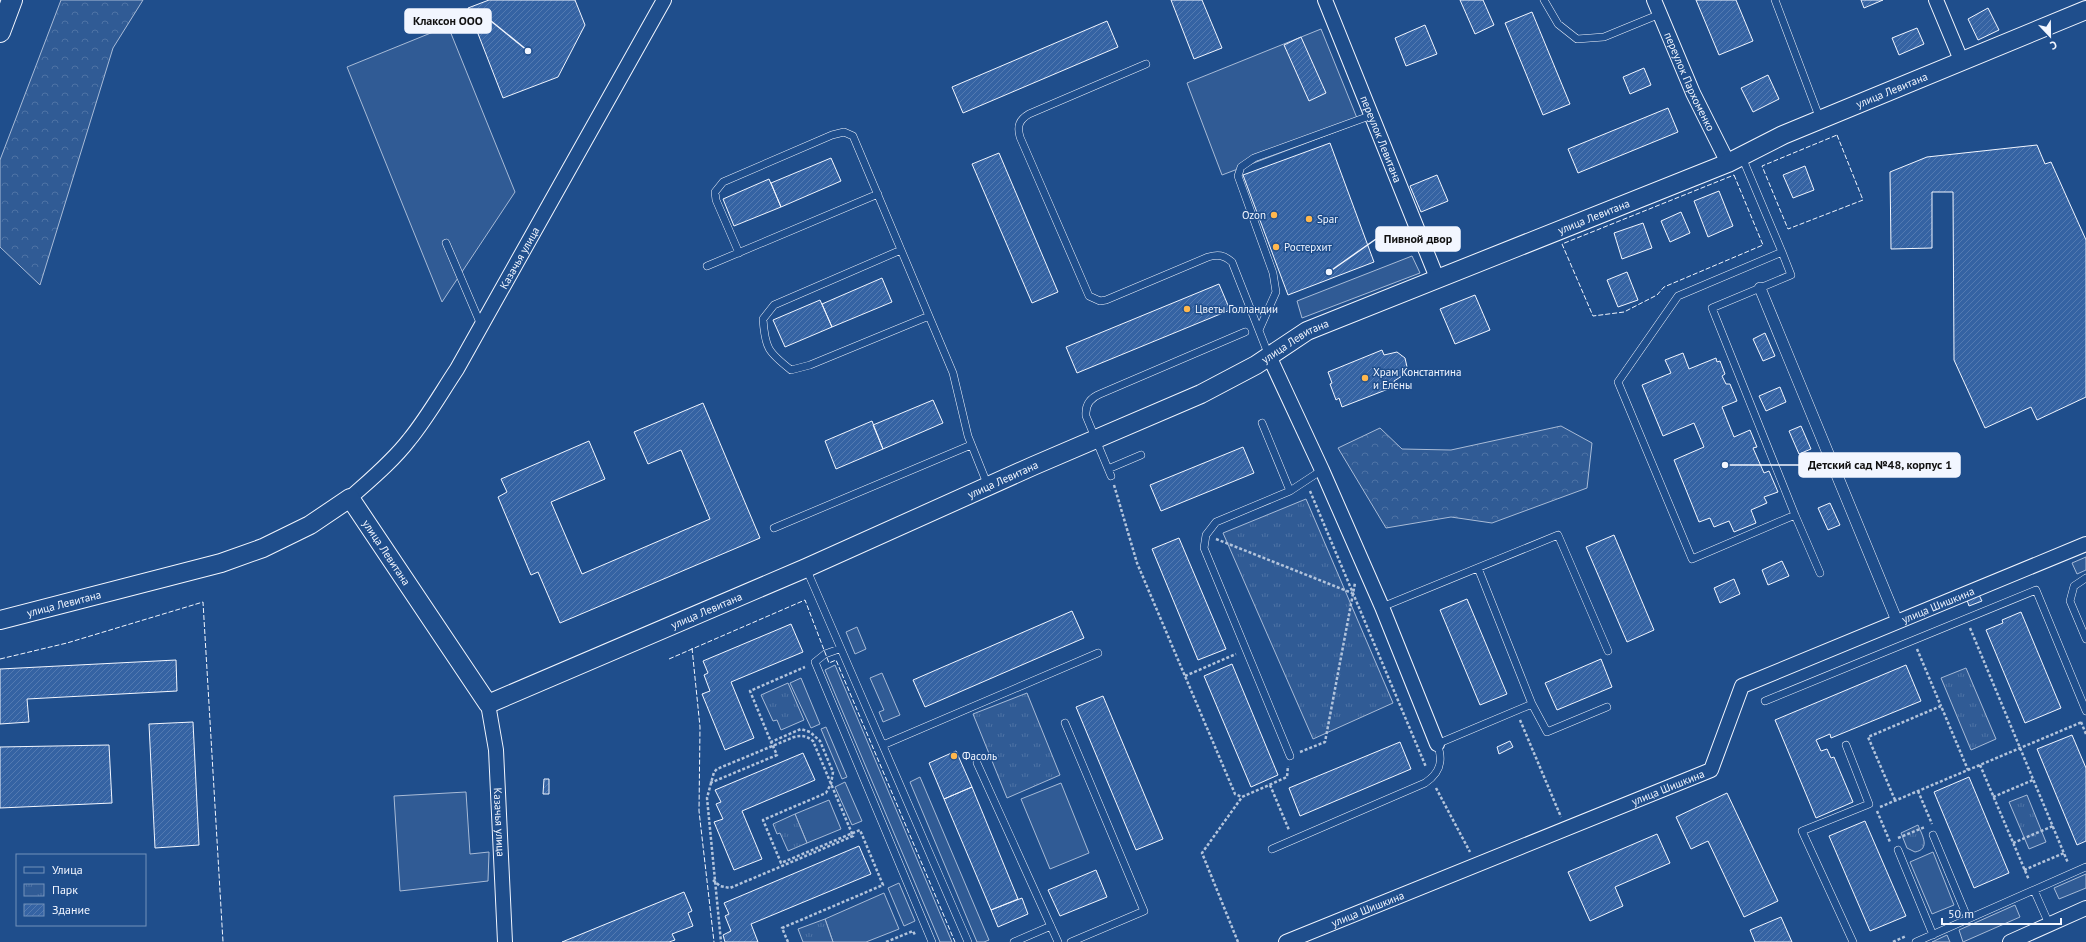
<svg xmlns="http://www.w3.org/2000/svg" width="2086" height="942" viewBox="0 0 2086 942" font-family="'PT Sans',sans-serif">
	<defs>
		<pattern id="forest-crowns" width="20" height="18" patternUnits="userSpaceOnUse"><rect width="20" height="18" fill="#305b95"/><path d="M2 6a3 3 0 1 1 6 0M12 15a3 3 0 1 1 6 0" fill="none" stroke="#4e73a5"/></pattern>
		<pattern id="park-tufts" width="24" height="20" patternUnits="userSpaceOnUse"><rect width="24" height="20" fill="#305b95"/><path d="M3 7l-1-3M5 7V3M7 7l1-3M15 17l-1-3M17 17v-4M19 17l1-3" fill="none" stroke="#4e73a5"/></pattern>
		<pattern id="building-hatch" width="6" height="6" patternUnits="userSpaceOnUse"><rect width="6" height="6" fill="#3563a3"/><path d="M-1 1l2-2M0 6l6-6M5 7l2-2" fill="none" stroke="#537ab1"/></pattern>
	</defs>
	<rect width="100%" height="100%" fill="#1f4e8c"/>
	<!-- built -->
	<path fill="#305b95" stroke="#a8bbd7" d="M448 26 515 192 442 302 347 67Z
		M1321 29 1359 123 1222 175 1187 83Z
		M1412 256 1420 273 1302 318 1297 301Z
		M2086 557V570L2077 574 2072 563Z
		M857 627 866 649 855 654 846 632Z
		M835 665 952 942H940L825 670Z
		M882 673 900 715 883 722 879 712 884 710 870 678Z
		M801 678 820 724 811 728 790 683Z
		M826 727 847 777 842 779 821 729Z
		M920 777 989 940 984 942H977L910 782Z
		M845 782 862 821 852 825 835 787Z
		M1061 783 1089 853 1050 869 1021 799Z
		M466 792 470 854 489 852 488 881 400 891 394 796Z
		M829 800 841 829 807 843 795 814Z
		M1933 852 1954 905 1932 914 1910 862Z
		M2086 874V888L2059 899 2054 888Z
		M899 883 915 921 904 926 888 888Z
		M884 893 899 929 866 942H833L825 919Z
		M2015 905 2020 917 1963 942 1959 930Z
		M1947 935 1950 942H1932Z"/>
	<!-- forest -->
	<path fill="url(#forest-crowns)" stroke="#a8bbd7" d="M61 0H143L113 48 40 285 0 247V160Z
		M1561 426 1592 443 1587 488 1492 523 1451 517 1386 528 1338 448 1380 428 1402 449 1451 450Z"/>
	<!-- park -->
	<path fill="url(#park-tufts)" stroke="#a8bbd7" d="M1306 499 1393 703 1313 739 1223 533Z
		M1966 668 1996 739 1971 750 1941 678Z
		M788 683 804 720 781 730 777 720 773 721 761 695Z
		M1027 693 1060 775 1007 798 973 714Z
		M2027 795 2046 842 2029 849 2009 802Z
		M795 814 807 843 788 851 780 833 777 834 773 824Z
		M1918 825C1922 835 1931 849 1915 852L1907 848 1901 833Z
		M825 919 833 942H803L798 929Z"/>
	<!-- building -->
	<path fill="url(#building-hatch)" stroke="#f2f6ff" d="M489 0H575L585 25 558 77 503 98 468 8Z
		M1171 0H1202L1222 48 1194 59Z
		M1460 0H1483L1494 25 1475 34Z
		M1696 0H1736L1753 41 1719 55Z
		M1861 0H1883L1864 8Z
		M1988 8 1999 30 1978 40 1968 19Z
		M1532 12 1570 104 1543 115 1505 23Z
		M1107 21 1118 47 963 113 952 87Z
		M1425 25 1437 54 1406 66 1395 38Z
		M1917 28 1924 44 1899 55 1892 38Z
		M1301 37 1326 93 1309 101 1284 45Z
		M1644 68 1651 85 1630 94 1623 77Z
		M1768 75 1779 99 1753 112 1741 88Z
		M1668 108 1678 132 1578 173 1568 149Z
		M1330 143 1374 262 1288 295 1243 175Z
		M2037 145 2045 164 2051 162 2086 240V397L2037 420 2031 407 1985 428 1954 360 1953 192H1932V248L1891 249 1890 172 1927 157Z
		M999 153 1058 292 1032 303 972 164Z
		M831 158 841 181 781 207 771 183Z
		M1805 166 1814 190 1793 198 1783 175Z
		M1437 175 1448 201 1421 212 1410 186Z
		M769 179 781 207 734 226 723 199Z
		M1719 191 1733 226 1708 237 1694 201Z
		M1681 212 1690 233 1670 242 1661 221Z
		M1643 223 1652 248 1622 259 1614 233Z
		M1627 272 1638 300 1618 307 1607 280Z
		M882 278 892 302 832 327 822 304Z
		M1219 284 1230 310 1077 373 1066 347Z
		M1475 295 1490 330 1455 344 1440 309Z
		M820 300 832 327 785 347 773 320Z
		M1765 333 1775 356 1763 361 1753 339Z
		M1382 350 1384 355 1397 352 1405 358 1407 367 1402 376 1394 381 1396 386 1342 407 1339 398 1336 400 1330 384 1332 383 1328 372Z
		M1683 353 1689 369 1716 358 1717 362 1720 361 1725 374 1722 376 1726 384H1730L1737 401 1722 407 1734 437 1750 430 1757 447 1753 448 1764 473 1769 471 1778 492 1764 497 1767 503 1751 510 1756 523 1734 532 1729 521 1714 527 1710 518 1699 522 1674 460 1704 447 1694 423 1663 436 1642 385 1671 373 1665 360Z
		M1780 387 1786 402 1766 411 1759 396Z
		M933 400 943 423 883 449 873 425Z
		M703 403 760 538 560 623 538 572 531 575 498 497 507 492 501 479 589 441 605 479 551 502 582 574 710 519 681 450 648 464 634 432Z
		M872 421 883 449 836 469 825 441Z
		M1801 426 1811 449 1799 454 1789 431Z
		M1243 447 1254 473 1161 511 1150 485Z
		M1830 503 1840 525 1828 530 1818 508Z
		M1614 535 1654 630 1627 642 1586 547Z
		M1179 538 1226 649 1198 660 1152 549Z
		M1782 561 1789 576 1768 585 1762 570Z
		M1734 579 1740 594 1720 603 1714 588Z
		M1979 595 1982 601 1969 606 1967 600Z
		M1467 599 1507 694 1480 705 1440 610Z
		M1072 611 1084 638 925 707 913 680Z
		M2021 612 2061 708 2025 723 1986 630 2003 623 2002 620Z
		M791 624 803 652 731 682 754 738 725 750 702 694 710 691 704 675 708 673 703 661Z
		M1601 659 1612 687 1557 710 1545 683Z
		M176 660 177 691 27 699 29 722 0 724V669Z
		M1232 664 1278 775 1251 787 1204 676Z
		M1906 665 1921 701 1831 738 1830 734 1816 740 1821 751 1827 749 1831 758 1834 757 1853 802 1816 818 1775 720Z
		M1103 696 1163 839 1136 850 1076 707Z
		M193 722 199 845 155 848 149 724Z
		M2072 735 2086 768V841L2077 845 2037 749Z
		M1510 741 1513 747 1499 754 1497 747Z
		M1400 742 1411 769 1300 816 1289 788Z
		M109 745 112 803 0 808V747Z
		M956 751 972 787 944 799 929 763Z
		M803 753 815 780 742 811 762 859 734 870 714 822 723 819 716 804 721 802 715 790Z
		M1969 777 2009 873 1974 888 1934 792Z
		M544 779H549V794H543Z
		M972 787 1018 899 991 910 944 799Z
		M1727 793 1778 901 1744 917 1708 841 1691 849 1676 817Z
		M1865 821 1906 916 1870 931 1829 836Z
		M1657 834 1670 863 1615 887 1623 906 1590 921 1568 872Z
		M859 846 871 874 751 924 758 942H725L723 935 731 931 725 916 729 914 724 903Z
		M1096 870 1107 897 1060 916 1048 890Z
		M684 892 692 911 688 913 693 926 672 934 675 940 669 942H562Z
		M1022 898 1028 914 998 927 991 910Z
		M1781 917 1792 942H1755L1750 930Z"/>
	<g fill="none" stroke-linecap="round" stroke-linejoin="round">
		<!-- service casing -->
		<g stroke="#f2f6ff" stroke-width="8">
			<path id="service" d="M1544 0 1558 24 1577 39 1604 37 1660 14
				M1775 0 1820 119
				M1146 64 1029 114C1019 120 1017 126 1020 137L1089 296 1100 301 1106 300 1208 257C1218 254 1224 255 1232 262L1269 356
				M1742 157 1782 252
				M446 243 481 325
				M901 250 774 305 763 319C765 348 768 352 791 370L810 365 929 316
				M1782 252 1791 275 1712 308 1795 515 1692 559 1618 382 1678 296Z
				M739 253 716 200 715 192 723 182 832 135 844 132 853 136 953 373 968 436 988 486
				M707 266 878 194
				M1259 330 1276 292 1273 273 1238 176 1241 167 1254 158 1372 115
				M1262 423 1290 491
				M1108 469 1141 455
				M1111 476 1086 416C1085 405 1090 398 1100 394L1245 332
				M1795 515 1820 573
				M774 528 971 445
				M806 568 968 942
				M1478 568 1532 704
				M2086 578 2074 586 2070 601 2086 639
				M1382 607 1558 535 1608 651
				M839 649 825 654 815 662 932 942
				M1765 701 2036 590 2086 711
				M1065 723 1144 911 1071 942
				M883 745 1098 653
				M1846 745 1869 804 1802 831 1853 942
				M1290 756 1204 548 1206 535 1216 522 1290 491 1322 470
				M977 763 1058 942
				M1933 835 1968 919
				M1272 849 1425 783C1440 773 1444 761 1437 744L1532 704 1547 732 1607 707
				M1898 850 1933 935
				M2034 890 2049 924
				M1014 942 1051 926
				M1916 942 2086 867"/>
		</g>
		<!-- pedestrian casing -->
		<g stroke="#f2f6ff" stroke-width="12">
			<path id="pedestrian" d="M1760 288 1897 621"/>
		</g>
		<!-- minor casing -->
		<g stroke="#f2f6ff" stroke-width="16">
			<g id="minor">
				<path id="s1" d="M1325 0 1437 278"/>
				<path id="s2" d="M1654 0 1693 93 1728 163"/>
				<path d="M1936 0 1961 60"/>
				<path d="M1269 356 1322 470 1382 607 1437 744"/>
				<path id="s3" d="M350 498C370 480 392 462 409 440 427 418 441 393 457 369L664 0"/>
				<path id="s4" d="M488 704 496 750 505 942"/>
				<path id="s5" d="M1286 942 1711 770 1742 686 2086 544"/>
				<path d="M2010 942 2086 908"/>
			</g>
		</g>
		<!-- tertiary casing -->
		<g stroke="#f2f6ff" stroke-width="20">
			<g id="tertiary">
				<path id="s6" d="M0 620 221 563 263 548 310 525 350 498 488 704 806 568 1033 466 1201 394 1256 365 1307 331 1728 163 1783 135 2086 10"/>
			</g>
		</g>
		<!-- secondary casing -->
		<g stroke="#f2f6ff" stroke-width="22">
			<path id="secondary" d="M0 32 12 0"/>
		</g>
		<!-- path -->
		<path stroke="#b3c4dc" stroke-width="2.5" stroke-dasharray="3 2" stroke-linecap="butt" d="M1114 485 1137 563 1235 794 1242 797
			M1310 491 1426 767
			M1216 539 1352 593
			M1970 628 2068 863
			M1917 649 1941 706
			M1185 676 1236 654
			M1520 720 1561 817
			M2081 722 2086 734
			M1300 752 1325 742 1355 583
			M1980 765 2029 880
			M710 783 777 755 771 742
			M1270 785 1289 830
			M1436 788 1470 852
			M1918 791 1932 824
			M1993 797 2033 780
			M1895 800 1868 737 1941 706 1968 770
			M1880 807 2082 722
			M1877 811 1890 842
			M1898 838 1925 827
			M2013 843 2053 826
			M2024 870 2064 853
			M713 880 720 886 730 888 853 836 813 741C807 736 802 735 794 737L717 769 714 772 707 798 721 942
			M788 942 782 928 883 885 860 830 781 863 763 820 826 793 831 784 833 772 820 741 810 732 801 729 771 742 750 691 805 667
			M886 942 913 931 915 935
			M1238 942 1202 853 1242 797 1287 777 1288 766
			M1893 942 1906 936"/>
		<!-- service -->
		<use href="#service" stroke="#1f4e8c" stroke-width="7"/>
		<!-- pedestrian -->
		<use href="#pedestrian" stroke="#1f4e8c" stroke-width="11"/>
		<!-- minor -->
		<use href="#minor" stroke="#1f4e8c" stroke-width="14"/>
		<!-- tertiary -->
		<use href="#tertiary" stroke="#1f4e8c" stroke-width="18"/>
		<!-- secondary -->
		<use href="#secondary" stroke="#1f4e8c" stroke-width="20"/>
		<!-- fence -->
		<path stroke="#f2f6ff" stroke-width="1" stroke-dasharray="5 2" stroke-linecap="butt" d="M1837 135 1863 200 1788 229 1762 166Z
			M1734 175 1763 245 1664 287 1657 295 1624 312 1593 316 1562 244Z
			M692 648 700 727 699 811 714 942
			M0 659 67 643 203 602 223 942
			M669 659 805 600 829 663 836 660 955 942"/>
	</g>
	<!-- markers -->
	<g fill="#ffb74d" stroke="#1f4e8c" stroke-width="1.5">
		<circle cx="1274" cy="215" r="4"/>
		<circle cx="1309" cy="219" r="4"/>
		<circle cx="1276" cy="247" r="4"/>
		<circle cx="1187" cy="309" r="4"/>
		<circle cx="1365" cy="378" r="4"/>
		<circle cx="954" cy="756" r="4"/>
	</g>
	<g text-anchor="middle" dominant-baseline="central" stroke-width="3" stroke-linejoin="round" paint-order="stroke">
		<!-- street labels -->
		<g font-size="11" fill="#f2f6ff" stroke="#1f4e8c">
			<text stroke="none"><textPath href="#s2" startOffset="89">переулок Пархоменко</textPath></text>
			<text stroke="none"><textPath href="#s6" startOffset="2155">улица Левитана</textPath></text>
			<text stroke="none"><textPath href="#s1" startOffset="150">переулок Левитана</textPath></text>
			<text stroke="none"><textPath href="#s6" startOffset="1831">улица Левитана</textPath></text>
			<text stroke="none"><textPath href="#s3" startOffset="296">Казачья улица</textPath></text>
			<text stroke="none"><textPath href="#s6" startOffset="1507">улица Левитана</textPath></text>
			<text stroke="none"><textPath href="#s6" startOffset="1183">улица Левитана</textPath></text>
			<text stroke="none"><textPath href="#s6" startOffset="439">улица Левитана</textPath></text>
			<text stroke="none"><textPath href="#s6" startOffset="66">улица Левитана</textPath></text>
			<text stroke="none"><textPath href="#s5" startOffset="760">улица Шишкина</textPath></text>
			<text stroke="none"><textPath href="#s6" startOffset="859">улица Левитана</textPath></text>
			<text stroke="none"><textPath href="#s5" startOffset="412">улица Шишкина</textPath></text>
			<text stroke="none"><textPath href="#s4" startOffset="119">Казачья улица</textPath></text>
			<text stroke="none"><textPath href="#s5" startOffset="88">улица Шишкина</textPath></text>
		</g>
		<!-- poi labels -->
		<g font-size="11" fill="#f2f6ff" stroke="#1f4e8c" text-anchor="start">
			<text x="1266" y="215" text-anchor="end">Ozon</text>
			<text x="1317" y="219">Spar</text>
			<text x="1284" y="247">Ростерхит</text>
			<text x="1195" y="309">Цветы Голландии</text>
			<text x="1373" y="372">Храм Константина<tspan x="1373" dy="13">и Елены</tspan></text>
			<text x="962" y="756">Фасоль</text>
		</g>
	</g>
	<!-- callouts -->
	<path fill="none" stroke="#f2f6ff" stroke-width="1.5" d="M528 51L491 21M1329 272L1376 239M1725 465L1799 465"/>
	<g fill="#f2f6ff" stroke="#1f4e8c" stroke-width="1.5">
		<circle cx="528" cy="51" r="4"/>
		<circle cx="1329" cy="272" r="4"/>
		<circle cx="1725" cy="465" r="4"/>
	</g>
	<g fill="#f2f6ff" stroke="#f2f6ff" stroke-width="1.5">
		<rect x="405" y="9" width="86" height="24" rx="4"/>
		<rect x="1376" y="227" width="84" height="24" rx="4"/>
		<rect x="1799" y="453" width="161" height="24" rx="4"/>
	</g>
	<g font-size="12" text-anchor="middle" font-weight="bold" fill="#111">
		<text x="448" y="25">Клаксон ООО</text>
		<text x="1418" y="243">Пивной двор</text>
		<text x="1880" y="469">Детский сад №48, корпус 1</text>
	</g>
	<!-- legend -->
	<rect x="16" y="854" width="130" height="72" fill="#1f4e8c" stroke="#7391ba"/>
	<rect x="24" y="867" width="20" height="6" fill="#1f4e8c" stroke="#7391ba"/>
	<text x="52" y="874" font-size="12" fill="#f2f6ff">Улица</text>
	<rect x="24" y="884" width="20" height="12" fill="url(#park-tufts)" stroke="#7391ba"/>
	<text x="52" y="894" font-size="12" fill="#f2f6ff">Парк</text>
	<rect x="24" y="904" width="20" height="12" fill="url(#building-hatch)" stroke="#7391ba"/>
	<text x="52" y="914" font-size="12" fill="#f2f6ff">Здание</text>
	<!-- north arrow -->
	<g transform="translate(2050 36) rotate(158)" stroke="#1f4e8c" stroke-width="3" paint-order="stroke">
	<path d="M0-3L7 15L0 10L-7 15Z" fill="#f2f6ff"/>
	<text y="-6" font-size="11" font-weight="bold" text-anchor="middle" fill="#f2f6ff">С</text>
	</g>
	<!-- scale -->
	<path d="M1942 918v6h119v-6" fill="none" stroke="#f2f6ff" stroke-width="2"/>
	<text x="1948" y="918" font-size="12" fill="#f2f6ff" stroke="#1f4e8c" stroke-width="3" paint-order="stroke">50 m</text>
</svg>
